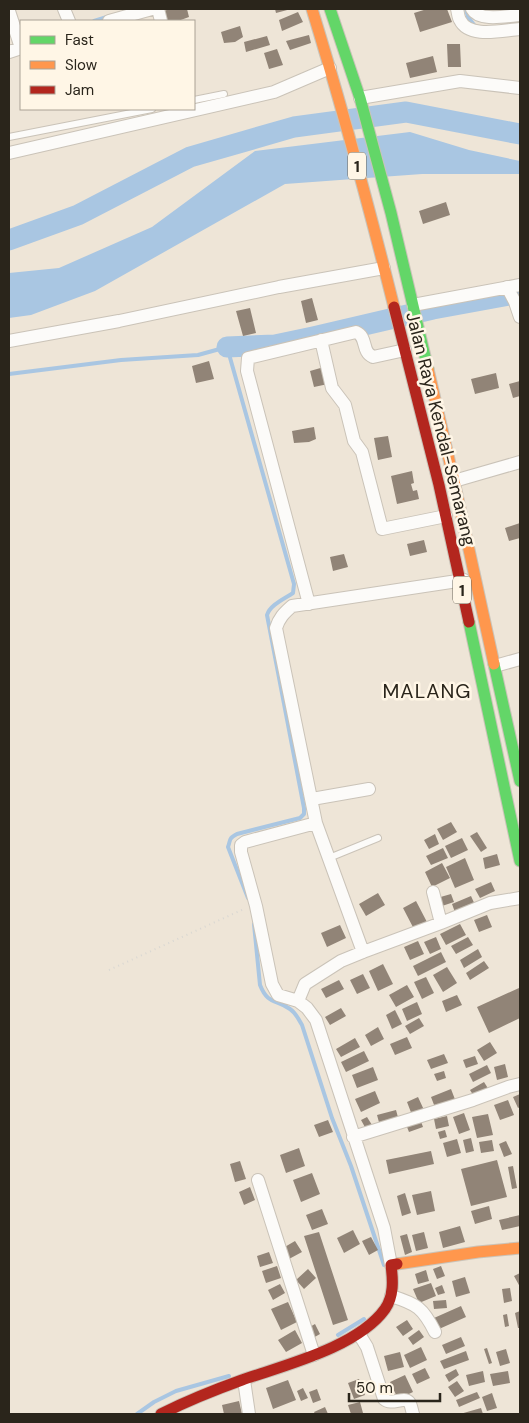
<svg xmlns="http://www.w3.org/2000/svg" width="529" height="1423" viewBox="0 0 529 1423" font-family="'DM Sans',sans-serif">
	<rect width="100%" height="100%" fill="#eee5d7"/>
	<!-- water -->
	<path fill="#a9c6e2" d="M410 132 469 150 520 161V174H422L285 184 95 291 31 315 9 318V273L59 268 152 227 255 151Z"/>
	<g fill="none" stroke-linecap="round" stroke-linejoin="round">
		<!-- stream -->
		<path stroke="#a9c6e2" stroke-width="4" d="M466 9 468 17 474 25
			M94 21 107 17
			M9 374 121 360 198 355 227 347 294 584 293 593C284 599 270 605 267 615L304 808V814L300 818 237 834C228 839 231 839 228 847L248 898
			M254 924 260 985C268 1005 276 999 290 1009 296 1013 299 1020 302 1025L332 1118 351 1166 384 1265
			M338 1335 364 1319
			M137 1414 154 1402 176 1391 229 1376"/>
		<!-- river -->
		<path stroke="#a9c6e2" stroke-width="21" d="M9 240 78 215 190 157 294 127 406 112 520 134
			M227 347 275 345 313 337 433 309 520 293"/>
	</g>
	<!-- building -->
	<path fill="#918477" d="M171 9H187L189 17 178 21H167L163 11Z
		M275 9H291L276 13Z
		M427 9H447L452 22 420 32 414 13Z
		M298 12 303 22 282 31 279 20Z
		M240 26 243 37 235 42 224 43 221 32Z
		M309 35 311 43 290 50 286 41Z
		M267 36 270 45 246 52 244 42Z
		M447 44H460L461 67H448Z
		M277 49 283 65 269 69 264 53Z
		M433 56 437 72 410 78 406 63Z
		M446 202 450 215 423 224 419 211Z
		M312 298 318 320 306 323 301 301Z
		M250 308 256 333 243 336 236 311Z
		M209 361 214 379 196 383 192 366Z
		M324 367 328 384 314 387 310 371Z
		M496 373 499 388 475 394 471 379Z
		M520 381V396L513 398 509 384Z
		M314 427 316 439 309 442 294 443 292 431Z
		M388 436 392 457 378 460 374 438Z
		M412 471 414 483 411 484 413 491 417 490 419 499 397 504 391 476Z
		M520 523V538L509 541 505 528Z
		M424 540 427 552 410 556 407 544Z
		M344 554 348 567 333 571 330 557Z
		M451 822 457 832 443 840 437 829Z
		M477 832 487 848 481 852 470 836Z
		M435 834 439 844 429 849 424 840Z
		M462 838 468 850 451 858 445 846Z
		M443 848 448 858 431 865 426 856Z
		M497 854 500 865 485 869 483 858Z
		M465 858 474 880 455 888 446 867Z
		M442 863 450 878 432 887 425 872Z
		M491 882 495 891 480 898 475 889Z
		M378 893 385 905 366 916 359 904Z
		M451 894 454 902 439 907 437 898Z
		M471 896 476 907 456 915 452 904Z
		M416 901 428 924 415 931 403 908Z
		M487 915 492 927 479 932 474 920Z
		M460 924 466 935 446 945 440 934Z
		M340 925 346 938 327 947 321 933Z
		M436 937 441 949 430 954 424 942Z
		M468 937 473 945 456 954 451 946Z
		M418 941 424 954 410 960 404 947Z
		M478 949 482 957 464 968 460 960Z
		M441 952 446 962 418 976 413 966Z
		M484 961 489 968 470 980 466 973Z
		M383 964 393 984 378 991 369 971Z
		M447 967 457 983 443 992 433 975Z
		M363 974 370 988 357 994 350 980Z
		M426 977 434 993 422 999 414 982Z
		M339 980 344 989 326 998 321 989Z
		M407 985 414 997 396 1007 389 995Z
		M519 988 520 1018 489 1033 477 1007Z
		M457 995 462 1005 446 1012 442 1001Z
		M417 1002 422 1014 407 1021 402 1009Z
		M341 1008 346 1016 330 1025 325 1017Z
		M395 1010 402 1024 392 1029 386 1015Z
		M419 1018 424 1026 410 1034 405 1026Z
		M378 1027 384 1039 371 1046 365 1035Z
		M407 1037 412 1048 395 1055 390 1044Z
		M355 1038 360 1047 341 1057 336 1049Z
		M490 1042 497 1053 484 1061 477 1050Z
		M364 1051 369 1061 346 1072 341 1062Z
		M444 1054 448 1063 431 1069 427 1060Z
		M475 1056 478 1064 466 1068 463 1060Z
		M505 1064 508 1077 497 1080 494 1067Z
		M487 1065 491 1073 473 1082 469 1074Z
		M373 1067 378 1080 357 1088 352 1075Z
		M444 1071 446 1078 437 1081 434 1074Z
		M484 1082 489 1090 475 1098 470 1090Z
		M451 1089 456 1102 436 1110 431 1097Z
		M375 1091 380 1103 361 1112 355 1099Z
		M520 1094V1107L518 1108 513 1097Z
		M418 1097 424 1110 412 1115 407 1102Z
		M508 1100 514 1115 500 1120 494 1105Z
		M396 1110 399 1121 380 1126 377 1115Z
		M464 1113 470 1130 459 1134 453 1117Z
		M488 1114 493 1135 477 1138 472 1117Z
		M419 1116 423 1127 409 1132 405 1122Z
		M447 1116 449 1126 436 1129 434 1119Z
		M367 1117 372 1125 366 1129 361 1120Z
		M328 1120 333 1132 319 1137 314 1125Z
		M445 1130 447 1137 440 1139 438 1132Z
		M471 1138 474 1151 466 1153 463 1140Z
		M457 1139 461 1153 447 1157 443 1143Z
		M492 1140 494 1151 481 1153 479 1142Z
		M506 1141 512 1154 504 1157 499 1144Z
		M299 1148 305 1166 286 1173 280 1155Z
		M431 1151 434 1164 389 1174 386 1160Z
		M497 1160 507 1197 471 1206 461 1169Z
		M240 1161 246 1179 235 1182 230 1164Z
		M513 1166 517 1188 512 1189 508 1167Z
		M312 1173 320 1194 301 1202 293 1180Z
		M250 1187 255 1200 244 1205 239 1192Z
		M431 1191 435 1211 417 1215 412 1195Z
		M405 1193 411 1213 402 1216 397 1196Z
		M489 1206 492 1219 475 1224 471 1211Z
		M322 1209 328 1224 312 1230 306 1215Z
		M520 1215V1226L502 1230 499 1220Z
		M460 1226 465 1242 443 1248 439 1232Z
		M353 1230 360 1244 344 1253 337 1238Z
		M319 1232 348 1320 333 1325 304 1236Z
		M424 1232 428 1248 416 1251 412 1235Z
		M407 1234 412 1252 405 1255 400 1236Z
		M371 1237 378 1250 369 1255 362 1241Z
		M295 1241 302 1252 289 1259 283 1248Z
		M269 1252 273 1263 260 1267 257 1256Z
		M277 1266 281 1278 266 1283 262 1271Z
		M441 1266 445 1276 437 1279 433 1269Z
		M308 1269 316 1278 304 1289 296 1280Z
		M426 1270 429 1281 418 1284 415 1274Z
		M520 1273V1287L514 1276Z
		M465 1277 470 1293 456 1297 452 1281Z
		M431 1283 436 1296 419 1303 413 1289Z
		M280 1284 285 1293 273 1300 268 1290Z
		M442 1285 445 1293 438 1295 435 1288Z
		M510 1288 512 1301 504 1303 502 1289Z
		M446 1300 447 1308 434 1309 433 1301Z
		M288 1302 297 1322 281 1330 271 1309Z
		M461 1306 466 1317 439 1329 434 1318Z
		M520 1311V1328H518L515 1313Z
		M507 1314 509 1326 505 1327 503 1315Z
		M407 1320 413 1329 403 1336 396 1327Z
		M315 1324 320 1334 313 1338 308 1328Z
		M295 1330 302 1343 286 1352 278 1340Z
		M419 1330 424 1337 413 1345 408 1338Z
		M461 1337 465 1346 446 1354 442 1345Z
		M421 1347 427 1360 410 1368 404 1355Z
		M487 1348 492 1363 489 1364 484 1349Z
		M506 1349 510 1363 500 1366 496 1352Z
		M466 1351 469 1360 444 1369 440 1361Z
		M400 1352 404 1367 388 1371 384 1356Z
		M425 1368 430 1378 417 1384 412 1374Z
		M456 1369 459 1375 449 1382 445 1375Z
		M483 1371 485 1382 469 1386 466 1375Z
		M508 1371 510 1383 493 1386 490 1374Z
		M405 1375 413 1392 398 1399 390 1382Z
		M359 1379 365 1395 354 1399 348 1383Z
		M288 1380 296 1400 273 1409 266 1388Z
		M457 1381 464 1391 455 1397 448 1387Z
		M303 1388 308 1398 301 1401 297 1391Z
		M317 1389 321 1400 313 1403 309 1392Z
		M477 1392 480 1398 459 1407 456 1400Z
		M492 1393 497 1408 487 1411 482 1397Z
		M239 1401 242 1414H224L222 1405Z
		M360 1402 363 1413 351 1414 348 1405Z
		M325 1407 328 1414H315L314 1412Z
		M481 1408 483 1414H460Z"/>
	<g fill="none" stroke-linecap="round" stroke-linejoin="round">
		<!-- lane casing -->
		<g stroke="#cac3b8" stroke-width="8">
			<path id="lane" d="M194 100 224 94
				M9 137 152 109
				M329 858 378 838"/>
		</g>
		<!-- street casing -->
		<g stroke="#cac3b8" stroke-width="14">
			<path id="street" d="M64 9 69 21
				M158 9 161 21
				M457 9C458 12 458 17 460 20 469 39 503 30 520 29
				M472 9C479 22 507 16 520 15
				M9 11 21 48 9 52
				M109 21 152 9
				M360 98 460 81 520 88
				M9 153 274 92 330 68
				M507 287 515 302 520 317
				M413 305 520 285
				M321 340 332 388 345 405 354 441 362 452 382 529 446 516
				M9 341 119 321 279 287 384 268
				M454 481 520 462
				M309 604 247 371 248 358 356 332C368 337 361 352 373 357L405 350
				M495 666 520 659
				M312 799 369 789
				M316 823 245 842 241 845V852L256 906 272 984 278 995 298 1001 307 1008 316 1020 384 1228 391 1265
				M433 892 441 923
				M363 952 316 823 276 628C279 618 284 613 292 606L464 580
				M298 1001 305 984 341 961 363 952 441 923 490 903 520 898
				M353 1137 473 1100 508 1087 520 1084
				M258 1180 314 1355
				M391 1296C417 1304 423 1308 435 1332
				M359 1334 367 1347 384 1399C392 1406 403 1396 409 1402 411 1404 412 1411 413 1414
				M244 1380 249 1414"/>
		</g>
		<!-- fast casing -->
		<g stroke="#cac3b8" stroke-width="13">
			<path id="fast" d="M330 9 360 98 391 213 428 369
				M469 622 520 861
				M494 664 520 781"/>
		</g>
		<!-- slow casing -->
		<g stroke="#cac3b8" stroke-width="13">
			<path id="slow" d="M312 9C342 107 369 207 394 307
				M428 369 454 481 494 664
				M397 1264 478 1252 520 1248"/>
		</g>
		<!-- jam casing -->
		<g stroke="#cac3b8" stroke-width="13">
			<path id="jam" d="M394 307 439 485 469 622
				M161 1414C187 1401 214 1390 242 1380 285 1365 358 1347 385 1309 394 1296 393 1280 391 1265L397 1264"/>
		</g>
		<!-- path -->
		<path stroke="#d9d7d2" stroke-width="2" stroke-dasharray="1 4" stroke-linecap="butt" d="M109 970 244 909"/>
		<!-- lane -->
		<use href="#lane" stroke="#fcfbf9" stroke-width="6"/>
		<!-- street -->
		<use href="#street" stroke="#fcfbf9" stroke-width="12"/>
		<!-- fast -->
		<use href="#fast" stroke="#63d668" stroke-width="11"/>
		<!-- slow -->
		<use href="#slow" stroke="#ff974d" stroke-width="11"/>
		<!-- jam -->
		<use href="#jam" stroke="#b3261e" stroke-width="11"/>
	</g>
	<g text-anchor="middle" dominant-baseline="central" stroke-width="5" stroke-linejoin="round" paint-order="stroke">
		<!-- shield labels -->
		<g fill="#fff6e6" stroke="#6a6458" stroke-width="1">
			<rect x="348" y="152.5" width="18" height="27" rx="4"/>
			<rect x="453" y="576.5" width="18" height="27" rx="4"/>
		</g>
		<g font-size="16" font-weight="bold" fill="#2a251b">
			<text x="357" y="166">1</text>
			<text x="462" y="590">1</text>
		</g>
		<!-- street labels -->
		<g font-size="18" fill="#2a251b" stroke="#fff6e6">
			<text transform="translate(441 429) rotate(76)">Jalan Raya Kendal-Semarang</text>
		</g>
		<!-- quarter labels -->
		<g font-size="20" letter-spacing="1" fill="#2a251b" stroke="#fff6e6">
			<text x="427" y="691">MALANG</text>
		</g>
	</g>
	<!-- border -->
	<rect width="529" height="1423" fill="none" stroke="#2a251b" stroke-width="20"/>
	<!-- legend -->
	<rect x="20" y="20" width="175" height="90" fill="#fff6e6" stroke="#aaa295"/>
	<rect x="30" y="36" width="25" height="8" fill="#63d668" stroke="#aaa295"/>
	<text x="65" y="45" font-size="15" fill="#2a251b">Fast</text>
	<rect x="30" y="61" width="25" height="8" fill="#ff974d" stroke="#aaa295"/>
	<text x="65" y="70" font-size="15" fill="#2a251b">Slow</text>
	<rect x="30" y="86" width="25" height="8" fill="#b3261e" stroke="#aaa295"/>
	<text x="65" y="95" font-size="15" fill="#2a251b">Jam</text>
	<!-- scale -->
	<path d="M349 1393v8h91v-8" fill="none" stroke="#2a251b" stroke-width="2.5"/>
	<text x="356" y="1393" font-size="15" fill="#2a251b" stroke="#fff6e6" stroke-width="4" paint-order="stroke">50 m</text>
</svg>
